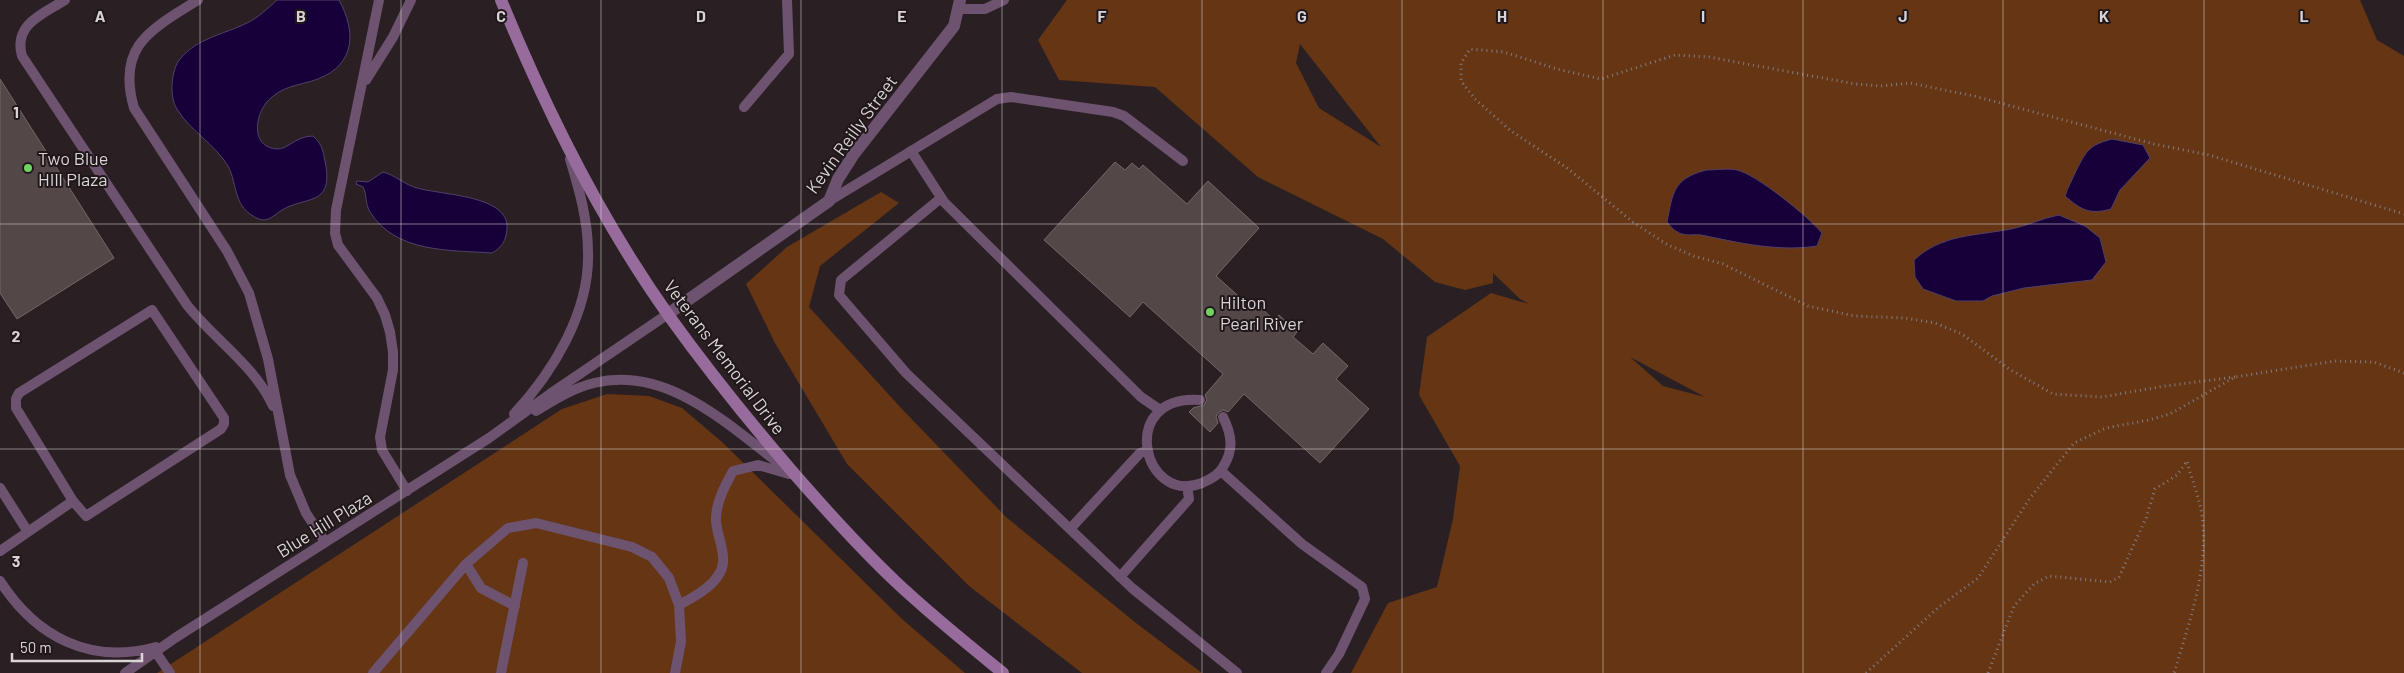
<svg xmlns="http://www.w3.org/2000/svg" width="2404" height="673" viewBox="0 0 2404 673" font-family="Barlow,sans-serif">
	<rect width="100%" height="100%" fill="#2a2024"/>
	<!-- green -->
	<path fill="#653514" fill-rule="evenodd" d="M1067 0H2360L2377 40 2404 56V673H1351L1388 603 1437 587 1453 519 1460 466 1419 395 1427 337 1491 293 1529 304 1520 299 1493 273V283L1465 290 1435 282 1383 239 1258 177 1155 87 1059 80 1038 40ZM1300 44 1381 147 1319 108 1296 63ZM1630 357 1705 397 1663 386Z
		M881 192 899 203 820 266 809 307 901 408 1006 517 1136 623 1202 673H1082L969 586 847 464 775 343 746 284 787 247Z
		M607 394 649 396 682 408 722 442 902 619 965 673H157L562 409Z"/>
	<!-- water -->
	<path fill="#170039" stroke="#524068" d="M277 0H339C356 31 356 64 318 79 302 85 286 85 272 97 255 110 248 148 278 149 288 149 296 136 313 136 324 146 323 153 326 166 332 206 306 196 282 210 275 214 268 223 259 219 232 208 238 184 228 166 214 143 190 131 177 109 169 97 171 70 180 59 197 38 225 34 247 23 258 18 268 8 277 0Z
		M2112 139 2143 145 2150 158 2120 190 2111 209C2090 215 2081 210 2065 196 2068 187 2072 180 2076 171 2086 151 2089 145 2112 139Z
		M1706 170C1716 170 1728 168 1737 170 1756 174 1809 217 1822 233L1817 246C1778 252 1740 243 1701 235 1695 234 1688 236 1682 234 1675 232 1671 227 1667 222 1673 192 1673 179 1706 170Z
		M383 172C395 175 405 185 417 188 441 195 510 195 507 229 506 241 502 247 492 253 449 250 396 253 370 212 365 204 367 194 363 187L356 184 357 181 368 182Z
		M2059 215 2085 226 2100 238 2106 262 2092 280 2024 288 1992 296 1983 301H1956L1923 289 1915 277 1914 260C1942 234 1975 236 2011 229 2027 226 2042 218 2059 215Z"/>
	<!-- building -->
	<path fill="#534747" stroke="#736766" d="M0 79 114 258 17 319 0 293Z
		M1115 162 1125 170 1132 163 1139 169 1143 165 1187 204 1208 181 1259 228 1216 276 1254 310 1258 305 1274 320 1279 315 1297 332 1293 337 1313 354 1323 343 1348 366 1336 379 1369 409 1320 463 1244 394 1228 412 1223 410 1218 413 1216 417 1218 423 1210 432 1189 412 1193 408 1204 405 1207 400 1205 395 1223 374 1143 302 1130 317 1044 240Z"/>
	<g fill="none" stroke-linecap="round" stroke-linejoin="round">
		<!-- path -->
		<path stroke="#847c7f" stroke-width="3" stroke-dasharray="1 4" stroke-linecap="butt" d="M2235 377 2165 386 2102 397 2053 394 2009 369 1962 334 1935 323 1905 318 1855 316 1808 306 1723 264 1694 256 1668 245 1633 222 1567 168 1511 131 1475 99 1461 81V63L1470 49 1504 52 1557 69 1601 79 1675 55 1709 57 1855 84 1881 86 1910 83 1974 96 2154 144 2209 155 2404 214
			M1866 673 1939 607 1978 578 2030 498 2074 443 2106 428 2149 420 2170 414 2235 377 2335 361 2374 362 2404 373
			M1988 673 2014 606 2034 584 2049 576 2110 582 2119 577 2146 518 2155 489 2177 475 2187 461C2191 479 2200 498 2202 516 2209 569 2189 623 2174 673"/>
		<!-- lane -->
		<path stroke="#6d5370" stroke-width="10" d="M65 0C43 14 13 24 22 56L187 305C214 339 255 366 273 406
			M198 0C152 29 116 45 134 108L227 251 249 293 268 359 290 475 306 513 325 542
			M379 0 336 210 335 233 338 245 377 298 385 315 390 332 393 352V370L380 437 382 450 407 491
			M959 9H985L1004 0
			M366 80 393 37 411 0
			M744 107 789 54 787 0
			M911 151 944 202 1141 397 1160 410
			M941 198 841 280 839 295 906 373 1132 588 1237 673
			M829 201 997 99 1011 97 1113 112 1124 116 1183 161
			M152 310 224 418V424L221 429 86 516 73 501 16 408V399L19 393Z
			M1200 400C1117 394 1142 506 1202 483 1211 479 1219 475 1223 467 1234 450 1232 435 1223 417
			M536 411C554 400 573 388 594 383 668 365 729 426 784 467
			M514 414C553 372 590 312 588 252 588 220 579 189 570 159
			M1221 471 1302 544 1362 587 1365 599 1339 654 1326 673
			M0 488 28 532
			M1070 529 1140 453 1147 451
			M0 551 73 501
			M466 564 481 588 515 606
			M1120 577 1189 499 1187 486
			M0 581C36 637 90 665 156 647
			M679 605C694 597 721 583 723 563 725 548 715 532 716 517 717 500 725 486 733 471L758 465 789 474
			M155 651 170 673
			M125 673 175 638 489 438 550 394 668 314
			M373 673 466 564 508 528 536 523 632 547 652 557 669 578 679 605 681 642 675 673
			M501 673 523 563"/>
		<!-- street -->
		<path stroke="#6d5370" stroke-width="12" d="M668 314 829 201 838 179 854 154 954 26 960 0"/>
		<!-- secondary -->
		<path stroke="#976c9c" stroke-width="12" d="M501 0C546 110 600 219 669 316 707 369 748 420 791 470 824 508 858 546 896 582 930 614 966 643 1003 673"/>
	</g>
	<!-- grid -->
	<path fill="none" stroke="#dad4d6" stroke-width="1" stroke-opacity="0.55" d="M200 0V673M401 0V673M601 0V673M801 0V673M1002 0V673M1202 0V673M1402 0V673M1603 0V673M1803 0V673M2003 0V673M2204 0V673M0 224H2404M0 449H2404"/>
	<!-- markers -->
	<g fill="#70d35f" stroke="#20171b" stroke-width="2">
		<circle cx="28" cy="168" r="5"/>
		<circle cx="1210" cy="312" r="5"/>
	</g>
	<g text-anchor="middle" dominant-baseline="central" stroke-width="4" stroke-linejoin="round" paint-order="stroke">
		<!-- street labels -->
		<g font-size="18" fill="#dad4d6" stroke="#20171b">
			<text transform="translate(851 134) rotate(-54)">Kevin Reilly Street</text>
			<text transform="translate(725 357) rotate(53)">Veterans Memorial Drive</text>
			<text transform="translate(324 524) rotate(-32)">Blue Hill Plaza</text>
		</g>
		<!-- poi labels -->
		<g font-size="18" fill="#dad4d6" stroke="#20171b" text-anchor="start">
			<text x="38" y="158">Two Blue<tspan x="38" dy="21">HIll Plaza</tspan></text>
			<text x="1220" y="302">Hilton<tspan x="1220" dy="21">Pearl River</tspan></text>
		</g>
	</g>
	<g font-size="16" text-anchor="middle" font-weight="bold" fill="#dad4d6" stroke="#20171b" stroke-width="4" stroke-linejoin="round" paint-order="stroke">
		<text x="100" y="22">A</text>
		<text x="301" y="22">B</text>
		<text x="501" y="22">C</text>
		<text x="701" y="22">D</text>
		<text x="902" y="22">E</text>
		<text x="1102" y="22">F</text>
		<text x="1302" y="22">G</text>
		<text x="1502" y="22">H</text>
		<text x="1703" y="22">I</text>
		<text x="1903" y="22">J</text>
		<text x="2104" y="22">K</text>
		<text x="2304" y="22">L</text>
		<text x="16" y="118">1</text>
		<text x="16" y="342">2</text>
		<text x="16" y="567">3</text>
	</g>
	<!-- scale -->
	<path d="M12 653v8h130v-8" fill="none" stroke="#dad4d6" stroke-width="2.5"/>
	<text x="20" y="653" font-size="15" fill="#dad4d6" stroke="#20171b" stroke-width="4" paint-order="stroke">50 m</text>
</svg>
